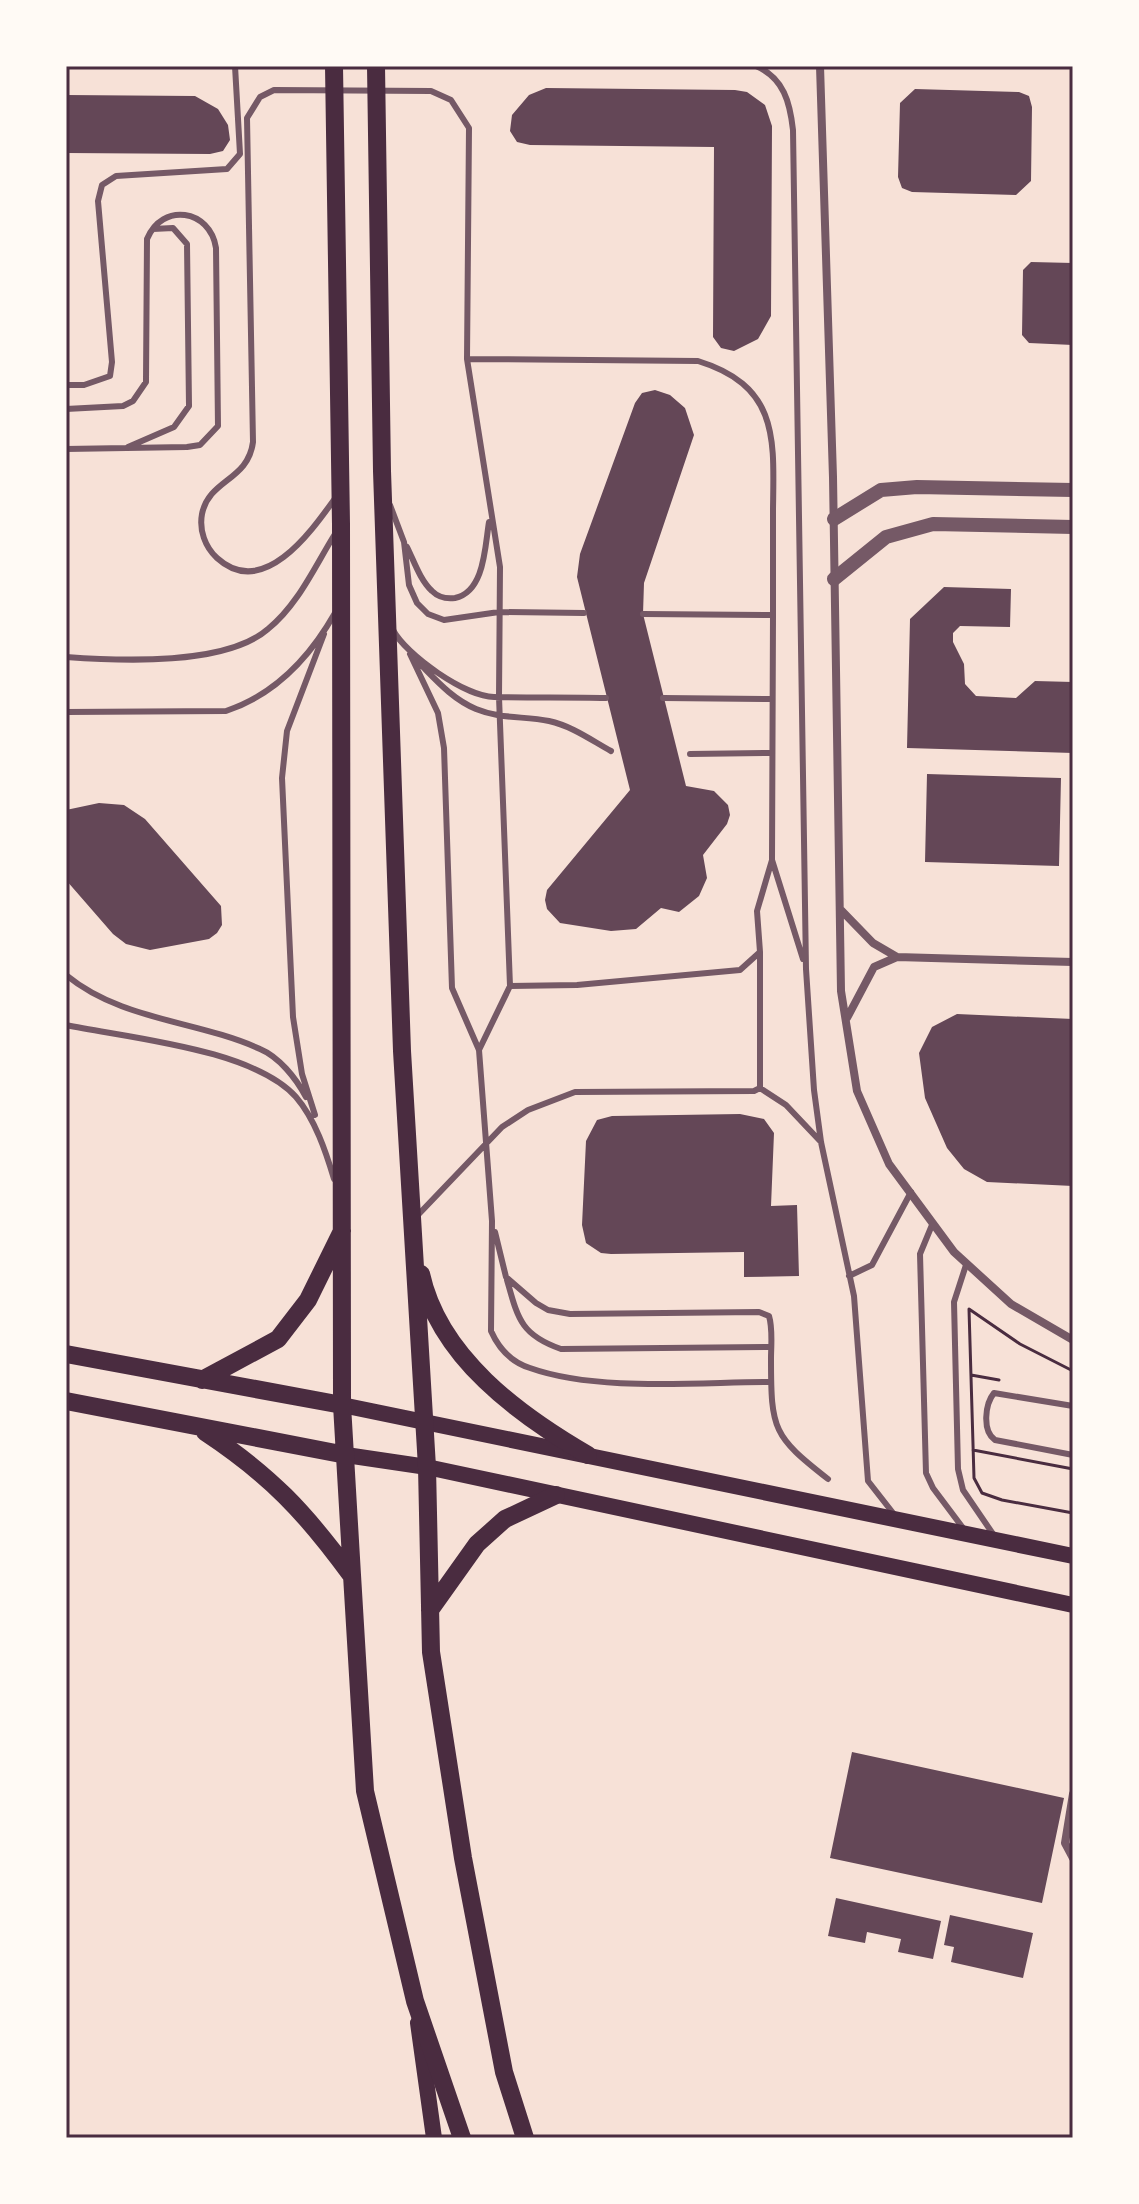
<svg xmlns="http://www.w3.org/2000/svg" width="1139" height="2204" viewBox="0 0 1139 2204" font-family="'Asap Condensed',sans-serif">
	<rect width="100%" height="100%" fill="#f7e1d7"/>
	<!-- building -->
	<path fill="#644757" d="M546 88 735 90 747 92 765 105 772 126 771 316 758 339 734 351 721 348 713 337 714 147 530 145 517 142 510 131 512 115 529 95Z
		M915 89 1019 92 1029 96 1032 107 1031 181 1016 195 912 192 902 188 898 177 900 103Z
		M66 95 195 96 218 109 228 125 230 140 223 151 210 154 66 153Z
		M1031 262 1073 263V345L1029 343 1022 335 1023 270Z
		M655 390 670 395 685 408 694 435 644 583 643 614 686 786 714 791 728 805 730 815 727 824 703 855 707 878 699 896 679 912 661 908 636 929 611 931 560 923 547 909 545 900 547 890 630 790 577 577 580 554 635 403 642 393Z
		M944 587 1011 589 1010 627 960 626 953 633V642L964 664 965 684 976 696 1016 698 1035 681 1073 682V753L907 748 910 619Z
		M927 774 1061 778 1059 866 925 862Z
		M99 803 124 805 145 819 221 906 222 925 217 933 209 939 150 950 126 944 113 934 66 880V810Z
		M957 1014 1073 1019V1186L987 1182 964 1169 947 1148 925 1098 919 1053 932 1027Z
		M740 1114 764 1119 774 1133 771 1206 797 1205 799 1276 744 1277V1252L611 1254 601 1253 586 1243 582 1225 586 1141 597 1120 612 1116Z
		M852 1752 1064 1798 1042 1903 830 1858Z
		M836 1898 941 1921 933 1959 898 1952 901 1939 867 1932 865 1943 828 1936Z
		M950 1915 1033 1933 1023 1978 951 1962 954 1947 944 1945Z"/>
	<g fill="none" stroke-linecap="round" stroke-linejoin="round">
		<!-- path -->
		<path stroke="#4a2c40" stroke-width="3" d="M1073 1371 1020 1344 969 1309 974 1478 982 1493 1002 1500 1073 1513
			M971 1375 999 1380
			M973 1450 1073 1469"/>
		<!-- service -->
		<path stroke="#755966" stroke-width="6" d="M756 66C784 78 790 103 793 130L806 969 814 1090 821 1142 854 1296 868 1481 893 1513
			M467 359 698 361C779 386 774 439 773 509 773 545 773 580 773 615L643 614
			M66 385H84L110 376 112 362 98 201 102 185 116 176 227 169 240 154 235 66
			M66 409 123 406 133 401 146 382 147 239C162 202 210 209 216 248L218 426 200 445 187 447 66 449
			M128 447 174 427 189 406 187 244 173 228 153 229
			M336 497C313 529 264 601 217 558 205 547 199 530 202 514 209 479 248 481 253 442L247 118 260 97 274 90 431 91 451 100 469 128 467 359 500 567 499 697 510 986
			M390 505 404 542 409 585 417 603 428 614 444 620 499 612 584 613
			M407 547C414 561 420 580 432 591 438 597 447 599 455 598 485 592 485 545 489 522
			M393 630C406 655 466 697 494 697 531 698 569 697 606 698
			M410 654 438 713 444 748 452 988 479 1050 492 1221 491 1331C499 1349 511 1362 530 1368 597 1392 699 1382 771 1382
			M66 657C121 661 226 666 268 629 298 605 315 566 335 534
			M418 662C436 680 452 699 476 709 500 719 524 716 549 721 572 726 591 740 611 751
			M663 698 772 699
			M66 712 226 711C274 695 310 657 335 613
			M690 754 772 753
			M772 860 803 959
			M66 975C122 1021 196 1020 260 1049 279 1057 296 1078 306 1097
			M66 1025C129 1038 253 1049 296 1097 315 1119 326 1152 334 1179
			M479 1050 510 986 577 985 740 970 760 952 757 911 772 860 773 615
			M760 1088 786 1105 821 1142
			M315 1115 302 1074 293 1017 282 778 287 731 324 634
			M416 1217 502 1127 528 1110 575 1092 754 1091 760 1088V952
			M932 1225 920 1254 926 1473 933 1488 963 1528
			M495 1232 506 1277 536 1303 548 1310 570 1314 759 1312 769 1316C773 1329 771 1345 771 1359 771 1430 773 1436 828 1479
			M966 1265 954 1302 958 1469 963 1490 993 1534
			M849 1276 872 1265 911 1192
			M507 1280C518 1319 521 1335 561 1349L771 1347
			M1073 1406 994 1393C985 1404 982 1431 995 1440L1073 1455"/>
		<!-- minor -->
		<path stroke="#755966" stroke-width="8" d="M820 66 833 477 841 991 857 1091 889 1164 954 1252 1011 1304 1073 1340
			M840 909 873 943 897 957
			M847 1018 874 967 897 957 1073 962
			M1073 1794 1065 1843 1073 1858"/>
		<!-- tertiary -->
		<path stroke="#755966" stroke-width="14" d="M834 519 881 490 917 487 1073 490
			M834 579 886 537 933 524 1073 527"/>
		<!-- secondary -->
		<path stroke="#4a2c40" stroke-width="16" d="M342 1405 1073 1556
			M346 1455 427 1467 1073 1605
			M418 2023 434 2138"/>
		<!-- primary -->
		<path stroke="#4a2c40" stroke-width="18" d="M334 66 341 524 342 1405 352 1575 365 1791 415 2001 462 2138
			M376 66 382 471 402 1051 427 1467 431 1652 463 1858 504 2072 525 2138
			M421 1274C439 1357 519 1415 588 1455
			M66 1354 342 1405
			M202 1380 278 1339 308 1300 342 1231
			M66 1401 346 1455
			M205 1432C270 1475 305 1512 351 1575
			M430 1610 477 1544 505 1519 556 1495"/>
	</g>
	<!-- border -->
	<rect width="1139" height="2204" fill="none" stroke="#fffaf5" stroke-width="136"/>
	<rect x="68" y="68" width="1003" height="2068" fill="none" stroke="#4a2c40" stroke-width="3"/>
</svg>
